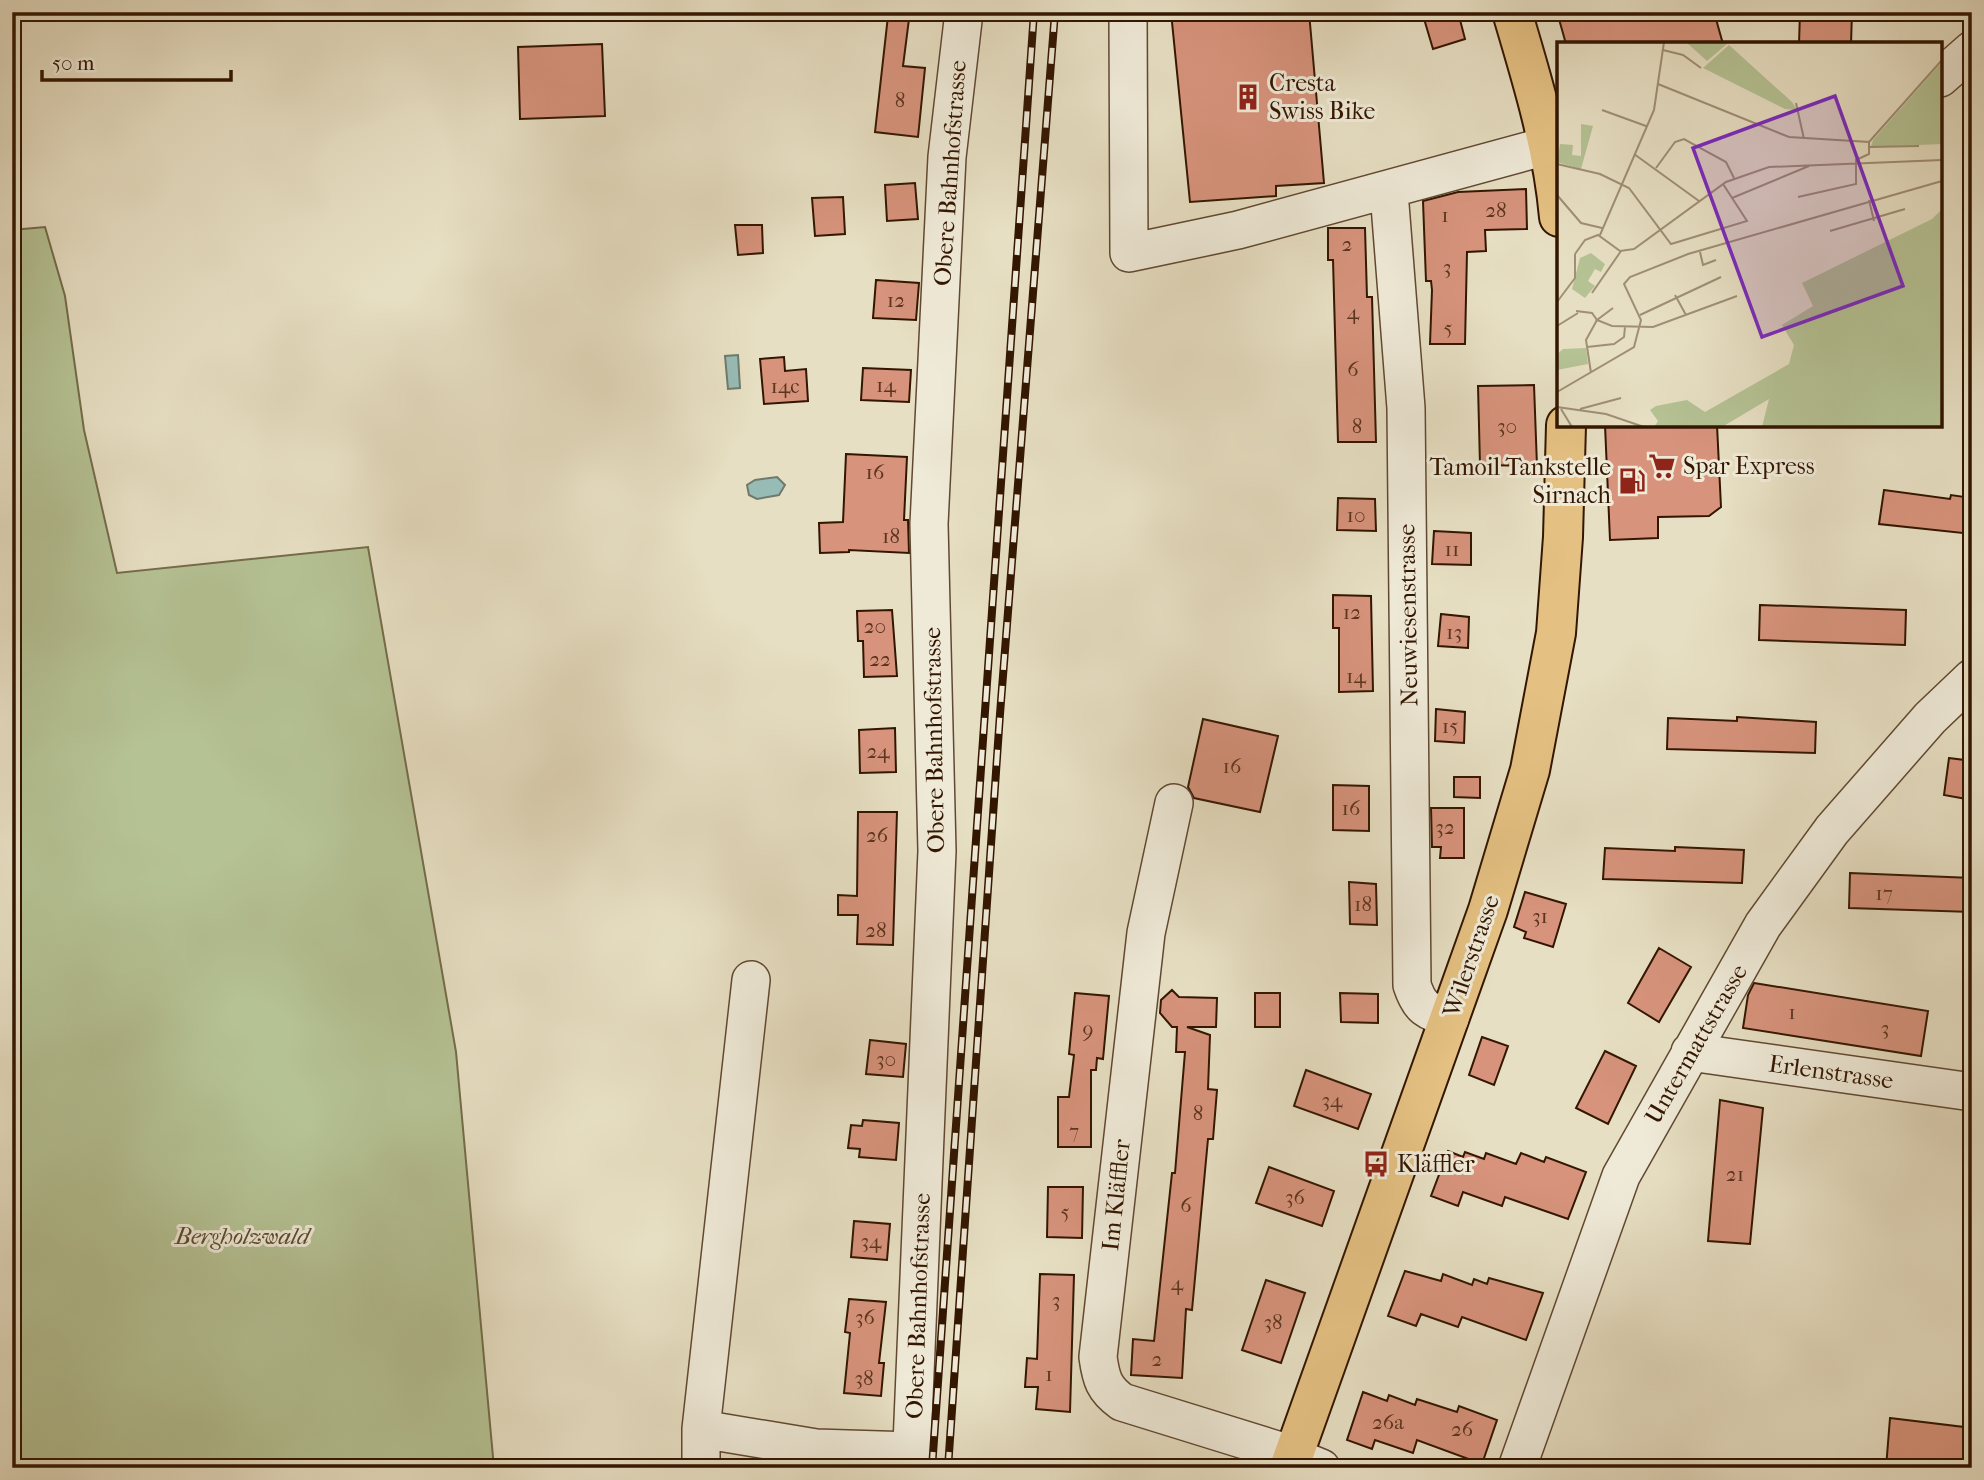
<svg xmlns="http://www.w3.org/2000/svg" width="1984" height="1480" viewBox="0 0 1984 1480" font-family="'IM FELL French Canon',serif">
	<rect width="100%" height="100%" fill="#e7dfc3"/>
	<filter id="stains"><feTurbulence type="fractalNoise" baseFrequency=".00286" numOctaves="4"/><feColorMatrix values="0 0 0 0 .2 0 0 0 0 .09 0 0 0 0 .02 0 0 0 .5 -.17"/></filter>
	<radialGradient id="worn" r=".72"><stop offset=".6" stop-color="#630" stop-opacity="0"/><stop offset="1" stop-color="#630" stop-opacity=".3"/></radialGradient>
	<!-- green -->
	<path fill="#b5c294" stroke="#746c4a" stroke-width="2" d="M45 227 65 296 84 430 117 573 368 547 456 1052 494 1468H12V230Z"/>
	<!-- water -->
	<path fill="#97bcb5" stroke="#6f7a6d" stroke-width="2" d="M738 355 740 388 728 389 725 356Z
		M777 477 785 485 779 495 757 499 749 495 747 485 755 480Z"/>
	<!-- building -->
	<path fill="#d7937c" stroke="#331600" stroke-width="2" d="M1171 12H1309L1324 183 1276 186V196L1190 202Z
		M1422 12H1458L1465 39 1433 49Z
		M1557 12H1714L1723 44H1566Z
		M1800 12H1852L1851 44H1799Z
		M888 16 909 19 903 66 925 68 918 137 875 132Z
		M602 44 605 116 520 119 518 47Z
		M915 183 918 219 887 221 885 185Z
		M1526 189 1527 229 1485 230 1486 251 1467 252 1465 344H1430L1432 290 1431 281H1426L1423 201 1458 192Z
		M843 197 845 234 815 236 812 198Z
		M735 225H762L763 253 738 255Z
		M1328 228H1365L1367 297H1372L1376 442H1338L1333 260H1328Z
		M876 280 919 283 916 320 873 318Z
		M784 357 785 371 806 369 808 401 764 404 760 359Z
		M863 368 911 370 909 402 861 400Z
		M1534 385 1537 466 1480 465 1478 386Z
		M1605 425H1717L1721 507 1709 516 1658 517V538L1610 540Z
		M846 454 907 457 904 520H908L909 553 849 550V552L820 553 819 523 843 522Z
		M1884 490 1950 499 1951 495 1972 498V534L1879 524Z
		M1338 498 1375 499 1376 531 1337 530Z
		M1434 531 1471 533V565L1432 564Z
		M1333 595 1371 596 1373 691 1339 692V628H1333Z
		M1760 605 1906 610 1905 645 1759 640Z
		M892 610 897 676 864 677 863 641H858L857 611Z
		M1441 614 1469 617 1468 648 1438 646Z
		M1436 709 1465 712 1464 743 1435 741Z
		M1737 717 1816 722 1815 753 1667 749 1668 718 1737 721Z
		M1203 719 1278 736 1260 812 1194 798 1188 787Z
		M895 728 896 772 860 773 859 730Z
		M1949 758 1972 761V800L1944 795Z
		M1454 777H1480V798L1454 797Z
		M1333 785 1369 786V831L1333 830Z
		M1431 808H1464V858H1440L1441 847H1432Z
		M858 812H897L893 945 857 944 858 915H838V895L857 896Z
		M1675 847 1744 850 1742 883 1603 879 1605 848 1675 851Z
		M1850 873 1972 878V912L1849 908Z
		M1349 882 1376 884 1377 925 1350 924Z
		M1525 892 1566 904 1553 947 1524 938 1526 932 1514 927Z
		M1659 948 1691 967 1659 1022 1628 1003Z
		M1754 983 1928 1011 1921 1056 1743 1028 1748 995Z
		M1172 990 1179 997 1217 998 1216 1027H1187L1210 1035 1208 1089 1217 1090 1213 1139H1208L1192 1310 1186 1309 1182 1378 1131 1375 1133 1339 1154 1341 1172 1173H1175L1185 1052H1176L1177 1027H1172L1160 1013 1161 1000Z
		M1075 993 1109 996 1103 1059 1097 1058 1096 1070H1091V1147H1058V1097H1069L1074 1055 1069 1054Z
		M1255 993H1280V1027H1255Z
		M1340 993 1378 994V1023L1341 1022Z
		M1482 1037 1508 1046 1494 1085 1469 1075Z
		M870 1040 906 1044 903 1077 866 1074Z
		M1605 1051 1636 1066 1608 1124 1576 1108Z
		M1306 1070 1371 1094 1358 1129 1294 1106Z
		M1720 1100 1763 1108 1750 1244 1708 1241Z
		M863 1120 899 1123 896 1160 859 1157 860 1149 848 1148 851 1125 862 1126Z
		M1448 1151 1463 1157 1465 1152 1484 1159 1486 1153 1516 1164 1521 1153 1544 1162 1546 1157 1586 1172 1568 1219 1505 1197 1502 1206 1463 1192 1458 1206 1431 1196Z
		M1269 1167 1334 1191 1322 1226 1256 1203Z
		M1048 1187H1083L1082 1238 1047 1237Z
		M854 1221 890 1224 887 1260 851 1257Z
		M1405 1271 1441 1281 1443 1274 1472 1285 1474 1279 1487 1284 1489 1278 1543 1293 1526 1340 1462 1317 1458 1327 1421 1314 1416 1326 1388 1316Z
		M1040 1274 1074 1275 1070 1412 1036 1409 1038 1387H1025L1027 1358 1037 1359Z
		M1266 1280 1305 1293 1281 1363 1242 1350Z
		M849 1299 886 1302 879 1363H884L881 1396 844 1393 850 1333 845 1332Z
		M1363 1392 1387 1401 1389 1395 1415 1405 1417 1399 1457 1412 1459 1406 1497 1420 1482 1464 1417 1440 1413 1453 1375 1440 1372 1449 1347 1440Z
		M1890 1418 1972 1428V1468H1886Z"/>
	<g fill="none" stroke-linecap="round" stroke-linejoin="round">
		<!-- minor casing -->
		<g stroke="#604831" stroke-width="40">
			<path id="minor" d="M1128 12 1129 253 1238 230 1546 146
				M1940 78 1972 50
				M1389 192 1406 408 1412 985C1420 1009 1427 1011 1450 1018
				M1174 803 1146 933 1098 1357C1101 1379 1104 1389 1122 1402L1277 1450 1321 1468
				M1690 1052 1972 1092
				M701 1429 816 1448 912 1451
				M701 1468V1429L751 980
				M911 1468 937 851 929 524 947 157 964 12
				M1517 1468 1621 1176 1763 925 1832 830 1930 718 1972 678"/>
		</g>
		<!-- major casing -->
		<g stroke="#331600" stroke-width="42">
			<path id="major" d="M1512 12C1532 79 1553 148 1559 217
				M1289 1468 1488 910 1530 770 1556 633 1563 537 1566 425"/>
		</g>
		<!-- minor -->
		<use href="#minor" stroke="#efead8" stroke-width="37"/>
		<!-- major -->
		<use href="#major" stroke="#e4c082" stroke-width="38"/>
		<!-- rail casing -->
		<g stroke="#331600" stroke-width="8">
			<path id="rail" d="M932 1468 1034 12
				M948 1468 1000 714 1055 12"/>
		</g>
		<!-- rail -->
		<use href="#rail" stroke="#efead8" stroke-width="5" stroke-dasharray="16" stroke-linecap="butt"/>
	</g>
	<!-- icons -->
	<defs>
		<g id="building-bare" transform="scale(2.1)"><path d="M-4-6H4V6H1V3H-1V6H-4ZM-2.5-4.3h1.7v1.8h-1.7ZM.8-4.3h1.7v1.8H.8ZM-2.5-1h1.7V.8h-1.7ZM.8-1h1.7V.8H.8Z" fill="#8f2418" stroke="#efead8" stroke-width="2.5" paint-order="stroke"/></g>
		<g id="supermarket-bare" transform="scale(2.1)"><path d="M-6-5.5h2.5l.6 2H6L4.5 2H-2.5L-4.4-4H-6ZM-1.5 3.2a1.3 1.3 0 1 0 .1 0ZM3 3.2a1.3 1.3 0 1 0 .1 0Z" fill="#8f2418" stroke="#efead8" stroke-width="2.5" paint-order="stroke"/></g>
		<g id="fuel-bare" transform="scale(2.1)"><path d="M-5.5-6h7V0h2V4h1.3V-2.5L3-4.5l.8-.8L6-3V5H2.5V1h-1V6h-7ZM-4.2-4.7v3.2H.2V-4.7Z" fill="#8f2418" stroke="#efead8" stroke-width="2.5" paint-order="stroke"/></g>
		<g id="bus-bare" transform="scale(2.1)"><path d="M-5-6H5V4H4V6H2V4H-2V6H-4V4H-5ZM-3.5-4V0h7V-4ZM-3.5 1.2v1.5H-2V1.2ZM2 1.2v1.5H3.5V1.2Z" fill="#8f2418" stroke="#efead8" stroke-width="2.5" paint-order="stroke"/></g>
	</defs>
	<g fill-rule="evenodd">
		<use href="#building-bare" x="1248" y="97"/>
		<use href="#supermarket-bare" x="1662" y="466"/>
		<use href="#fuel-bare" x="1632" y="481"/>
		<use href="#bus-bare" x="1376" y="1164"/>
	</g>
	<g text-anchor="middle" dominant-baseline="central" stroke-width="6" stroke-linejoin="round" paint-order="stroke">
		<!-- number labels -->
		<g font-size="21" fill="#5c351f">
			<text x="900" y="100">8</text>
			<text x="1496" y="210">28</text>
			<text x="1445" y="215">1</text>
			<text x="1347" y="244">2</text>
			<text x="1447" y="267">3</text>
			<text x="896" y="300">12</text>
			<text x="1353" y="312">4</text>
			<text x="1448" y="328">5</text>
			<text x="1353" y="369">6</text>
			<text x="886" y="385">14</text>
			<text x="785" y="386">14c</text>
			<text x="1357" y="426">8</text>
			<text x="1507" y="426">30</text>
			<text x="875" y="472">16</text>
			<text x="1356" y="515">10</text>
			<text x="891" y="536">18</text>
			<text x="1452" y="549">11</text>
			<text x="1352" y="612">12</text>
			<text x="875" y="626">20</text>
			<text x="1454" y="632">13</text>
			<text x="880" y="659">22</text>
			<text x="1356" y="676">14</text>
			<text x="1450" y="726">15</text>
			<text x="878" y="751">24</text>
			<text x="1232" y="766">16</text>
			<text x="1351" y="808">16</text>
			<text x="1445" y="827">32</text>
			<text x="877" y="835">26</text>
			<text x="1884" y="893">17</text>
			<text x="1363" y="904">18</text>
			<text x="1540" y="916">31</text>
			<text x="876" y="930">28</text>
			<text x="1792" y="1012">1</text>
			<text x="1885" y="1028">3</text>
			<text x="1088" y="1030">9</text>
			<text x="886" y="1059">30</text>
			<text x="1332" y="1100">34</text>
			<text x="1198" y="1113">8</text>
			<text x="1074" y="1131">7</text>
			<text x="1735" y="1174">21</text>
			<text x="1295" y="1197">36</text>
			<text x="1186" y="1205">6</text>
			<text x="1065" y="1212">5</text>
			<text x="871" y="1241">34</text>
			<text x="1177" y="1283">4</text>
			<text x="1056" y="1300">3</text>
			<text x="865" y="1317">36</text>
			<text x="1273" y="1322">38</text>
			<text x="1157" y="1359">2</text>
			<text x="1049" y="1374">1</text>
			<text x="864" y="1378">38</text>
			<text x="1388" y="1422">26a</text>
			<text x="1462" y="1429">26</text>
		</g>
		<!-- poi labels -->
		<g font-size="24" fill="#331600" stroke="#efead8" text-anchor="start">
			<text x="1269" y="83">Cresta<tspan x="1269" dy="28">Swiss Bike</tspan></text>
			<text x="1683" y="466">Spar Express</text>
			<text x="1611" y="467" text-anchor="end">Tamoil Tankstelle<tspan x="1611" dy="28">Sirnach</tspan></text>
			<text x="1397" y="1164">Kläffler</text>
		</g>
		<!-- street labels -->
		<g font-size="24" fill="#331600" stroke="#efead8">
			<text transform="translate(950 173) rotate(-86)">Obere Bahnhofstrasse</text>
			<text transform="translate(1408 615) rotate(-91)">Neuwiesenstrasse</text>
			<text transform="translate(934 740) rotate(-91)">Obere Bahnhofstrasse</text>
			<text transform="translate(1471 956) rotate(-71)">Wilerstrasse</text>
			<text transform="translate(1696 1044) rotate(-60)">Untermattstrasse</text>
			<text transform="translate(1831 1072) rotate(8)">Erlenstrasse</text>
			<text transform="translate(1116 1195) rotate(-84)">Im Kläffler</text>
			<text transform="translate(918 1306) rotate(-88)">Obere Bahnhofstrasse</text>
		</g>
		<!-- park labels -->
		<g font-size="24" font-style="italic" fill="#5a4a2c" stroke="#efead8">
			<text x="242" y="1236">Bergholzwald</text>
		</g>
	</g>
	<!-- overview -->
	<g transform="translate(1557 42)">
		<rect width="385" height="385" fill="#e7dfc3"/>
		<path d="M129 0H170L171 1 150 19ZM172 3 235 60 240 68 228 67 146 26ZM385 20V102L314 105 316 98ZM24 82 36 84 24 127 0 120 3 102 16 103 15 113 24 114ZM385 167V385H205L212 357 165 385H97L101 379 93 368 99 364 130 358 148 370 232 322 237 303 225 283 256 264 245 241 375 177ZM34 211 48 222 44 230 38 227 31 239 38 244 28 256 15 247 23 216ZM29 306 31 322 0 328V312L6 307Z" fill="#b5c294"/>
		<path fill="none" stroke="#9f8f75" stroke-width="2" d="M106 8 126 13 144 26M101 42 232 95 312 100V112L299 118V142L241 155M239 61 247 97M45 68 89 84M312 100 385 18M312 105 362 104M77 112 142 159M0 122 43 132 72 146 114 202 190 179 166 142M99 126 118 100 127 97 169 120 177 136M0 153 24 181 45 186M175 156 252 124M312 158 317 179M273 189 348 167M43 193 97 68 107 0M143 210 146 223 159 218M18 212 28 198 41 193 63 209 77 207 169 140 212 125 385 118M35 251 64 209M118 253 129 273M0 260 18 236V212M56 266 40 278 55 284 96 285 180 254M19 269 35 271 40 278 29 298 34 331M83 273 164 235M0 284 21 271M30 305 57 302 67 295 68 285M0 350 77 305 84 278 67 242 73 235 131 212 385 139M0 365 49 372 87 385M4 367 15 385M23 367 64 356"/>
		<path fill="#7b2cbf" fill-opacity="0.15" stroke="#7b2cbf" stroke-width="3.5" d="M278 54 346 244 205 295 136 106Z"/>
		<rect width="385" height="385" fill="none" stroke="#331600" stroke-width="3.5"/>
	</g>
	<!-- margin -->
	<rect width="1984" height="1480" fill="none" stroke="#e7dfc3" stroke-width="42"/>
	<rect x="14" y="14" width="1956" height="1452" fill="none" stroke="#331600" stroke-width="3.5"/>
	<rect x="21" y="21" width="1942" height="1438" fill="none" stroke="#331600" stroke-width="2"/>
	<!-- scale -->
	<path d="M42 70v10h189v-10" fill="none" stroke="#331600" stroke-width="3.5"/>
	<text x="52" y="70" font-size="21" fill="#331600" stroke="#efead8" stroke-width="5" paint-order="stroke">50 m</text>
	<rect width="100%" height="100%" filter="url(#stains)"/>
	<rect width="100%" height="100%" fill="url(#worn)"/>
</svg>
